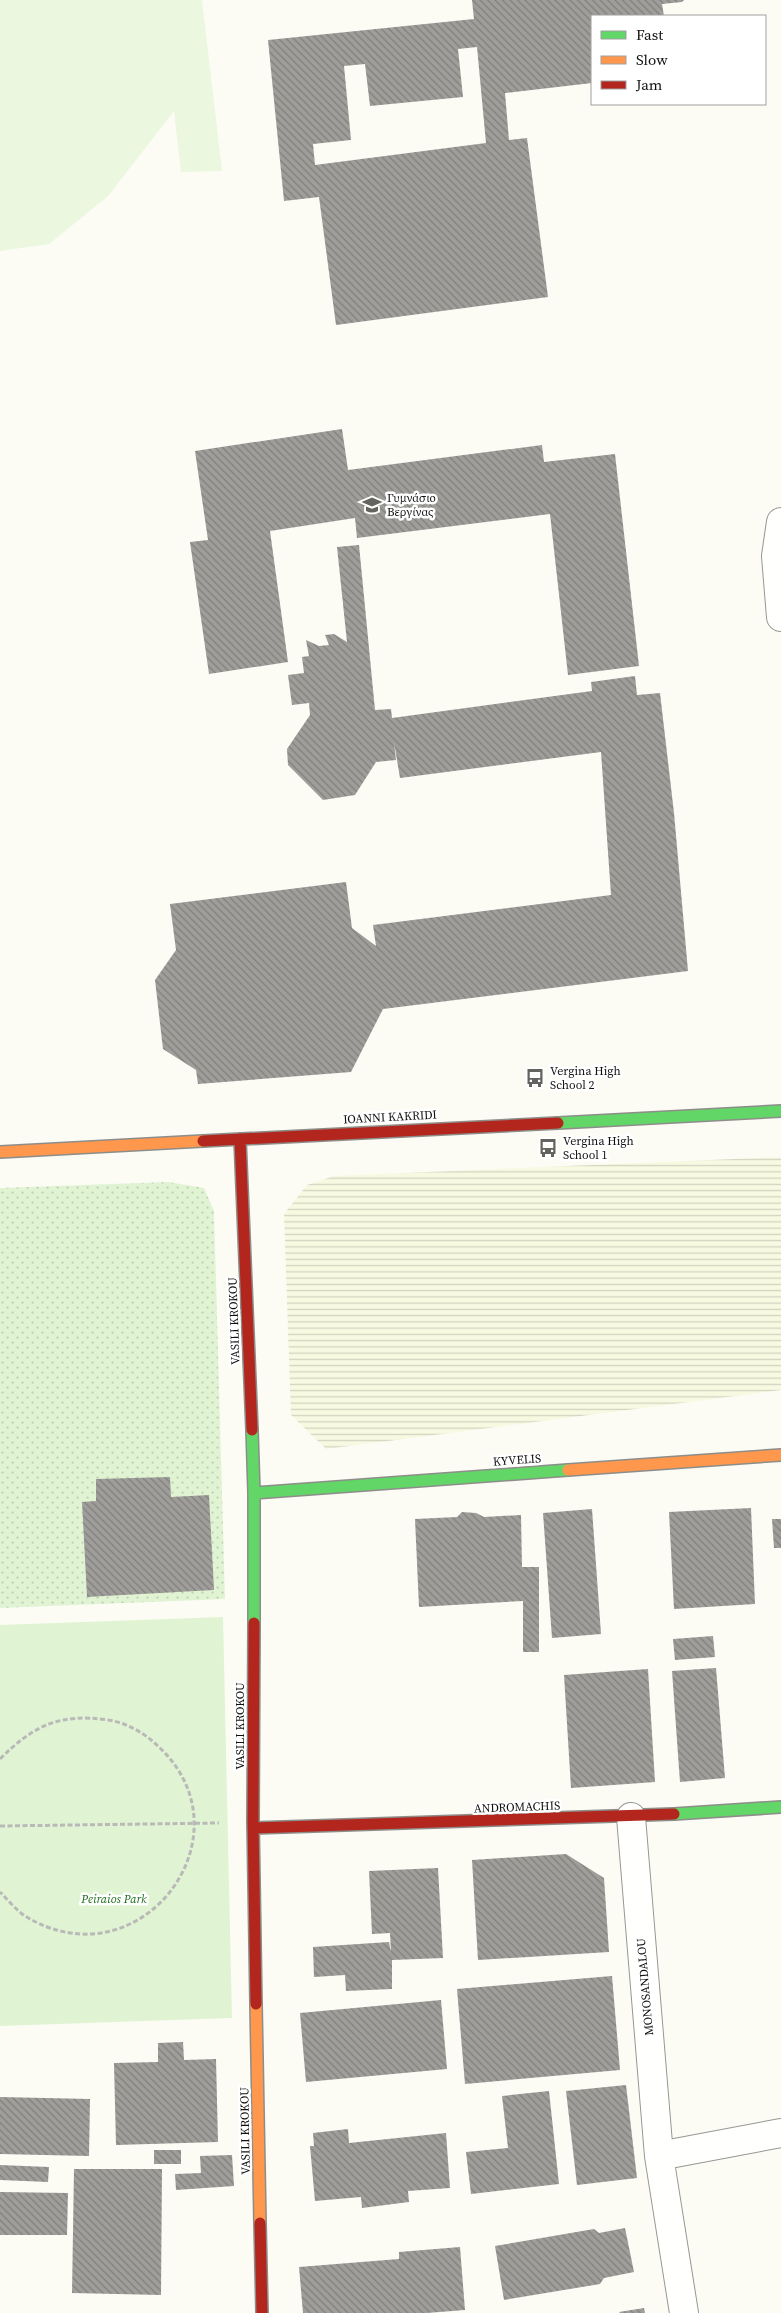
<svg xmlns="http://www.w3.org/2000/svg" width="781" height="2313" viewBox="0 0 781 2313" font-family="'Source Serif 4',serif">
	<defs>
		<pattern id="farmland-rules" width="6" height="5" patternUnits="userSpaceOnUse" patternTransform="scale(1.25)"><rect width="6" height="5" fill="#f7f9e1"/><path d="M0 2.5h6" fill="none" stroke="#d3d4c0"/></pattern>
		<pattern id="grass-dots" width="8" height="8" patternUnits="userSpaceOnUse" patternTransform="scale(1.25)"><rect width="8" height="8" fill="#e0f4d3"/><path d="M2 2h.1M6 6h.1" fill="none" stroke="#bfd0b4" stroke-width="1.8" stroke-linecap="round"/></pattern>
		<pattern id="building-back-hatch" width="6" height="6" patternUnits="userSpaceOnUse" patternTransform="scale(1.25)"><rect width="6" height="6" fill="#a09e9a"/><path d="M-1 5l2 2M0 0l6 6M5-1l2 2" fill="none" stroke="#817f7c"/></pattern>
	</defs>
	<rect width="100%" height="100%" fill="#fcfcf5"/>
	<!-- farmland -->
	<path fill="url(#farmland-rules)" d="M781 1157V1390L326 1449 291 1415 284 1214 307 1185 334 1176Z"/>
	<!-- grass -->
	<path fill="url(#grass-dots)" d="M168 1182 204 1188 214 1211 225 1599 0 1608V1188Z"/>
	<!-- park -->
	<path fill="#e0f4d3" d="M223 1617 232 2018 0 2026V1625Z"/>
	<!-- pitch -->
	<path fill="#ebf7de" d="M0 0H202L222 171 181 172 174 111 108 196 49 244 0 251Z"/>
	<!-- building -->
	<path fill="url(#building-back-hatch)" fill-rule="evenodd" d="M472 0H684L682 2 662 4 664 16H592V83L505 93 509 140 527 138 548 297 336 325 319 197 284 201 268 40 474 19ZM477 47 486 143 315 165 313 144 351 140 344 66 365 64 370 106 463 97 458 49Z
		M342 429 348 470 542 445 544 462 615 454 639 666 568 675 550 514 357 538 355 518 270 531 288 662 209 674 190 542 208 540 195 451Z
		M359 545 375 710 391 709 392 718 592 691 591 682 635 676 637 695 660 693 674 813 688 971 383 1009 351 1072 198 1084 196 1070 163 1049 155 980 176 950 170 904 346 882 352 928 376 946 373 925 611 895 601 752 400 778 394 742 396 760 376 762 355 795 323 800 288 765 287 749 310 715 309 703 292 705 288 675 304 673 302 657 309 656 306 640 319 646 329 645 325 635 334 634 347 642 337 547Z
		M170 1477 171 1497 209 1495 214 1590 87 1597 82 1502 96 1501V1479Z
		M751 1508 755 1604 674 1609 669 1512Z
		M592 1509 601 1634 552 1638 543 1513Z
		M462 1512 476 1513 484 1517 521 1515 522 1567H539V1652H523V1601L419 1607 415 1519 457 1517Z
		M772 1519H781V1548H774Z
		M713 1636 715 1657 675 1660 673 1639Z
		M716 1668 725 1778 680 1782 672 1671Z
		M648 1669 655 1782 571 1788 564 1675Z
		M566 1854 604 1878 609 1952 478 1960 472 1860Z
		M438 1868 443 1958 392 1960V1989L346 1991 345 1975 314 1977 313 1947 389 1942 391 1952 390 1933 372 1934 369 1871Z
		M612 1976 620 2070 465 2084 457 1989Z
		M441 2000 447 2069 306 2082 300 2013Z
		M183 2042 184 2060 216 2059 218 2142 116 2145 114 2063 158 2062V2043Z
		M626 2085 637 2178 577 2185 566 2091Z
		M549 2091 559 2184 471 2194 466 2152 508 2148 502 2096Z
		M0 2097 90 2099 89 2156 0 2154Z
		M348 2129 349 2143 446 2133 450 2188 408 2191 409 2202 362 2208 361 2197 315 2201 310 2146H314L313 2133Z
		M154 2150H181V2164H154Z
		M232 2155 234 2186 176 2190 175 2174 201 2173 200 2156Z
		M0 2165 49 2167 48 2182 0 2180Z
		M74 2169H162L161 2295 72 2293Z
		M0 2192 68 2193 67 2235H0Z
		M625 2228 634 2272 604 2278 600 2284 504 2300 495 2246 594 2229 599 2233Z
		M460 2247 465 2310 427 2313H303L299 2267 399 2259V2252Z
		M644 2308 645 2313H620L619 2312Z"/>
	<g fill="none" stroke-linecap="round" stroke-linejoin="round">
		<!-- street casing -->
		<g stroke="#969693" stroke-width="30">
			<path id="street" d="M781 522 776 556 781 617
				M631 1817 659 2156 684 2313
				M659 2156 781 2133"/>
		</g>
		<!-- fast casing -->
		<g stroke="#8d8d8a" stroke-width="14">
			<path id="fast" d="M558 1123 781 1111
				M252 1430 254 1493V1623
				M254 1493 568 1470
				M674 1814 781 1807"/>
		</g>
		<!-- slow casing -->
		<g stroke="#8d8d8a" stroke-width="14">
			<path id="slow" d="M0 1152 203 1141
				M568 1470 781 1455
				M256 2004 260 2223"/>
		</g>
		<!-- jam casing -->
		<g stroke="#8d8d8a" stroke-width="14">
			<path id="jam" d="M240 1139 252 1430
				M203 1141 558 1123
				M254 1623 253 1821 256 2004
				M253 1828 674 1814
				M260 2223 262 2313"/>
		</g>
		<!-- path -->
		<path stroke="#b9b9b8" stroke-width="3" stroke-dasharray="5 2.5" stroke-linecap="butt" d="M0 1759C34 1725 60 1713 108 1720 128 1723 146 1734 160 1748 253 1837 139 1986 25 1916 16 1910 8 1900 0 1892
			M0 1826 219 1823"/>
		<!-- street -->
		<use href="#street" stroke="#fffffe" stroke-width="28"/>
		<!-- fast -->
		<use href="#fast" stroke="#63d668" stroke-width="11"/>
		<!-- slow -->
		<use href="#slow" stroke="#ff974d" stroke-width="11"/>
		<!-- jam -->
		<use href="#jam" stroke="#b3261e" stroke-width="11"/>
	</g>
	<!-- icons -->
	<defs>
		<g id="school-bare" transform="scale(1.5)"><path d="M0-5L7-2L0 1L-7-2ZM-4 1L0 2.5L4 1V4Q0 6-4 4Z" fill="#636360" stroke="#fff" stroke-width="2.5" paint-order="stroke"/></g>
		<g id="bus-bare" transform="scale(1.5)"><path d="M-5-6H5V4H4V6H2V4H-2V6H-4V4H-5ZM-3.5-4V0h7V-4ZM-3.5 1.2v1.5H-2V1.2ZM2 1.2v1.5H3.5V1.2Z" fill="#636360" stroke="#fff" stroke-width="2.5" paint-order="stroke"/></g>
	</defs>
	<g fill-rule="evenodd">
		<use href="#school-bare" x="372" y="505"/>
		<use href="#bus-bare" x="535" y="1078"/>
		<use href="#bus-bare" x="548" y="1148"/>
	</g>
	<g text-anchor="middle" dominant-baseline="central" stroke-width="5" stroke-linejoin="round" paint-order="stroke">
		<!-- poi labels -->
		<g font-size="12" fill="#101010" stroke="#fff" text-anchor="start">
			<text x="387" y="498">Γυμνάσιο<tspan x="387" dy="14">Βεργίνας</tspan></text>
			<text x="550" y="1071">Vergina High<tspan x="550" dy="14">School 2</tspan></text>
			<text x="563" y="1141">Vergina High<tspan x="563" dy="14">School 1</tspan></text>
		</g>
		<!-- street labels -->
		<g font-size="12" fill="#101010" stroke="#fff">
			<text transform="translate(390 1117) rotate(-3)">IOANNI KAKRIDI</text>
			<text transform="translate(234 1321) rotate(-92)">VASILI KROKOU</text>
			<text transform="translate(517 1460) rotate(-4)">KYVELIS</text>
			<text transform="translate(240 1726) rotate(-90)">VASILI KROKOU</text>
			<text transform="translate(517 1807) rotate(-2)">ANDROMACHIS</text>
			<text transform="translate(645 1987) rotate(-95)">MONOSANDALOU</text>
			<text transform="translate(245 2131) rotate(-91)">VASILI KROKOU</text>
		</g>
		<!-- park labels -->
		<g font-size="12" font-style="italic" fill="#1c6c1b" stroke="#fff">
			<text x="114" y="1899">Peiraios Park</text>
		</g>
	</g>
	<!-- legend -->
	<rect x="591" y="15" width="175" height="90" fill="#ffffff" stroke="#9f9f9f"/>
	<rect x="601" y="31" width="25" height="8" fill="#63d668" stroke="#9f9f9f"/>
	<text x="636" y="40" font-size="15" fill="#101010">Fast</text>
	<rect x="601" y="56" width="25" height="8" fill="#ff974d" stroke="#9f9f9f"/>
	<text x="636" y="65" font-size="15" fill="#101010">Slow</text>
	<rect x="601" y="81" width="25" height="8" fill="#b3261e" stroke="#9f9f9f"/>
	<text x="636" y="90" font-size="15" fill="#101010">Jam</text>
</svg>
